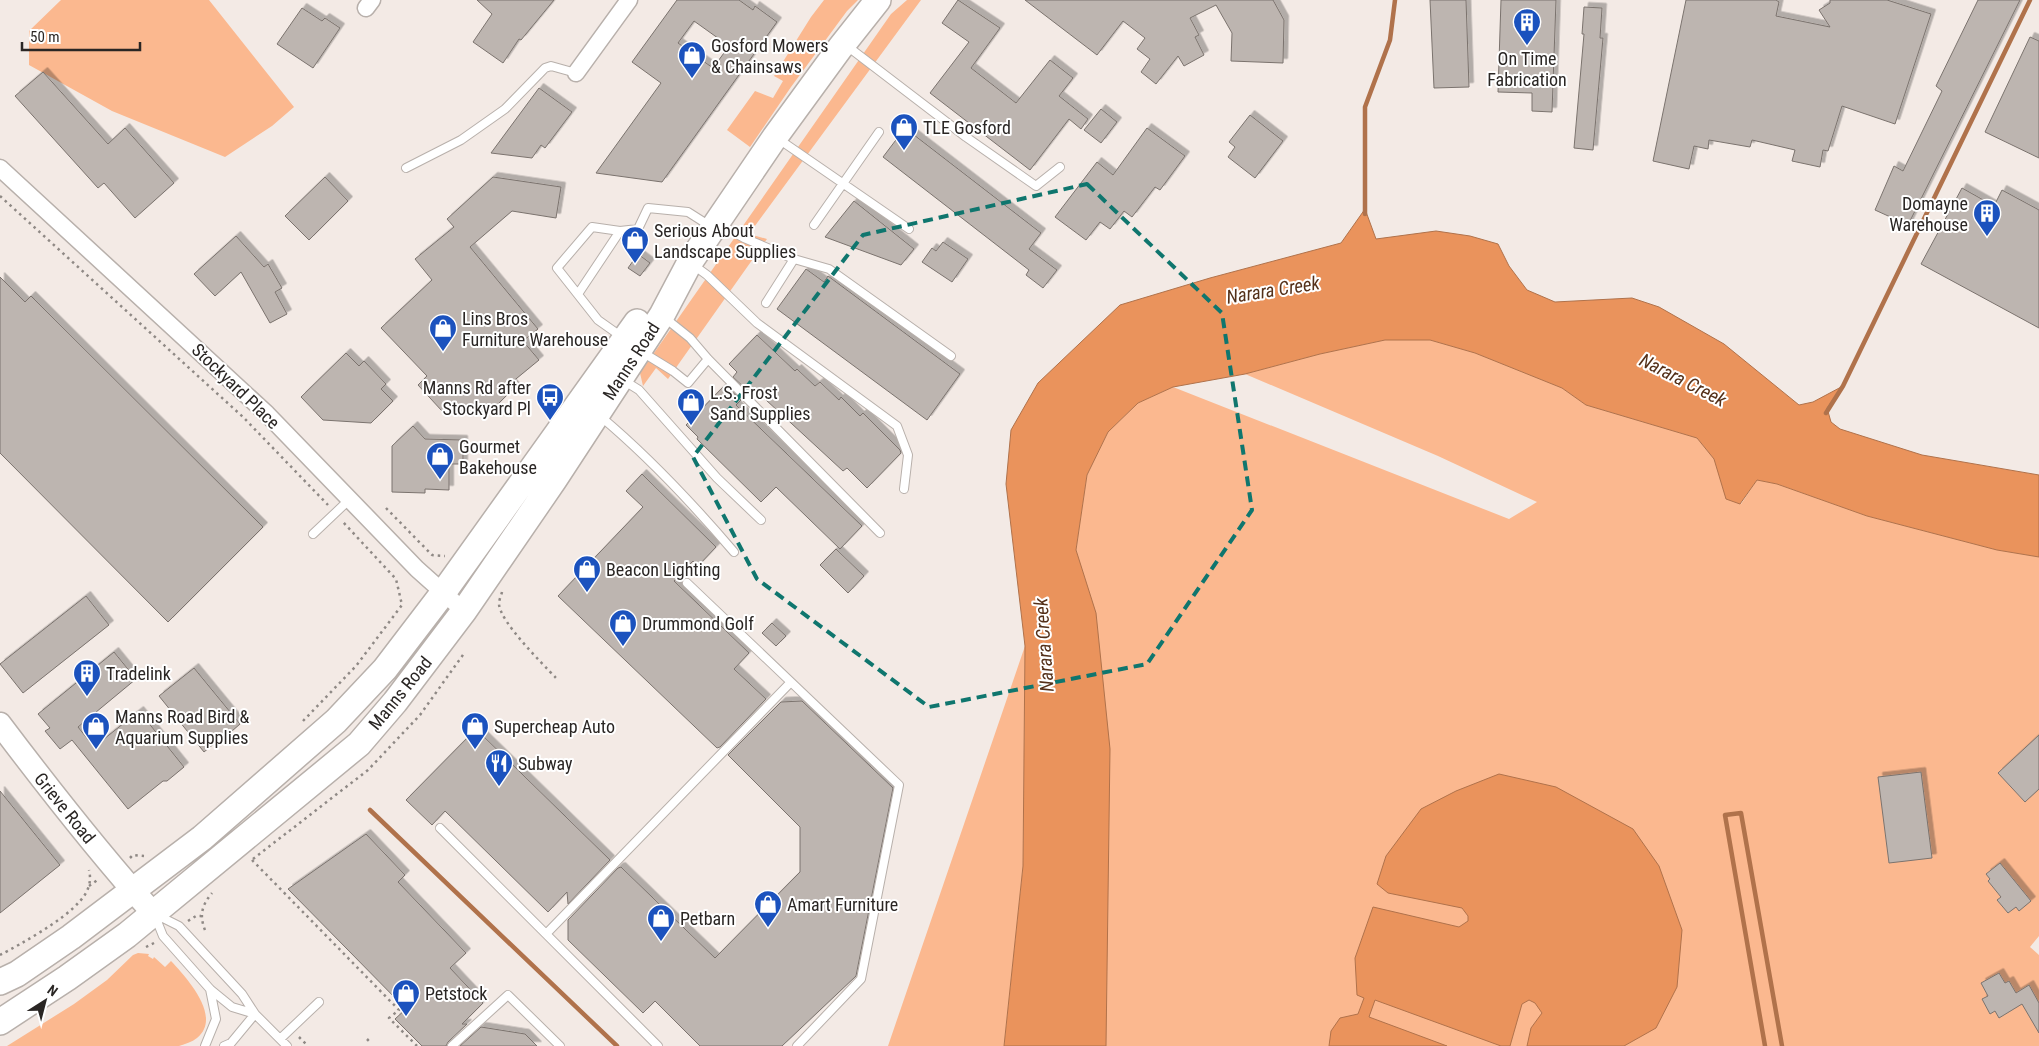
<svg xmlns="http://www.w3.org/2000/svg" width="2039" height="1046" viewBox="0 0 2039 1046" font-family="'Roboto Condensed',sans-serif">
	<defs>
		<filter id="shadow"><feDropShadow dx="4.5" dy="-4.5" stdDeviation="0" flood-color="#0004"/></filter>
	</defs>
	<rect width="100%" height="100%" fill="#f3eae5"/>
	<!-- green -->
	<path fill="#fbb88f" d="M61 0H209L294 107 272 126 225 157 112 111 29 65V31Z
		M824 0H858L847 11 791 87 750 147 727 130 755 91 773 98 783 81 774 76 811 17Z
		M907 0H921L749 234 767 239 668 379 656 368 643 386 640 373 891 14Z
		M1385 340H1430L1475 353 1562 388 1586 405 1697 438 1714 459 1720 475 1741 504 1757 480 1777 484 1867 516 1997 550 2039 557V936L2030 947 2039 955V1046H1106V959L1076 550 1087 475 1108 432 1138 403 1173 387 1509 519 1537 502 1438 456 1245 374 1320 354Z
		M1025 646 1023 866 1004 1046H888Z
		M138 953 149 954 148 956 153 959 154 957 165 967 171 961C186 977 223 1017 197 1038 192 1042 185 1044 179 1046H7L74 1004 107 980 133 955Z"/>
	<!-- water -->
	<path fill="#ea935c" stroke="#b0724b" d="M1365 209 1376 239 1436 231 1470 236 1498 244 1509 266 1527 290 1555 302 1632 298 1659 307 1724 344 1799 405 1813 402 1843 386 1827 408 1831 422 1840 429 1922 455 2039 475V557L1997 550 1867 516 1777 484 1757 480 1740 504 1726 499 1714 459 1697 438 1586 405 1562 388 1475 353 1430 340H1385L1320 354 1245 374 1173 387 1138 403 1108 432 1087 475 1076 550 1096 613 1110 749 1106 1046H1004L1023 866 1025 646 1006 484 1011 430 1038 383 1120 305 1210 278 1341 243Z
		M1499 774 1556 787 1633 829 1659 866 1682 930 1677 987 1656 1028 1624 1046H1527L1531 1028 1542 1013 1535 1003 1529 1000 1522 1004 1510 1046H1501L1375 1000 1369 1017 1447 1046H1329L1331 1031 1340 1018 1358 1014 1364 998 1357 995 1355 958 1373 907 1459 927 1468 921V916L1462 908 1388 893 1377 884 1386 856 1421 809 1456 791Z"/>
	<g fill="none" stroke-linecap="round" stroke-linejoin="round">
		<!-- stream -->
		<path stroke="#b0724b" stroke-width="4.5" d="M1365 214V107L1390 40 1395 0
			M1826 413 1843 386 2030 0
			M370 810 617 1046
			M1765 1046 1725 815 1741 813 1782 1046"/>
	</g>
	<!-- building -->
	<path fill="#bdb5b0" stroke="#7b736e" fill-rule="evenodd" filter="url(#shadow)" d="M477 0H554L521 40 519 39 503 63 473 42 492 14Z
		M677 0H739L753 10 755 6 777 22 662 182 596 173 661 83 632 62ZM694 21 729 46 713 68 678 43Z
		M958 0 1000 28 971 68 1016 103 1050 60 1073 78 1059 96 1088 119 1081 129 1069 119 1030 170 930 93 969 42 942 23Z
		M1025 0H1273L1284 20 1283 63 1231 61 1232 33 1216 5 1190 18 1199 35 1195 37 1204 55 1184 66 1178 56 1156 84 1141 72 1150 59 1137 49 1145 38 1123 21 1097 55Z
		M1430 0H1466L1469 87 1434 88Z
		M1501 0H1556L1552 112 1532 111V93L1498 92Z
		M1686 0H1776L1779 2 1776 16 1830 27 1819 10 1830 3V0H1887L1931 14 1895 124 1842 106 1828 151 1823 150 1820 167 1792 161 1795 150 1752 140 1750 147 1709 140 1708 149 1694 146 1689 169 1653 161Z
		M1978 0H2020L1908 225 1875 210 1894 166 1903 171 1942 91 1936 86Z
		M1584 7 1602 8 1600 38H1603L1593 150 1574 148 1584 34H1582Z
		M302 8 322 21 325 18 340 28 313 68 277 44Z
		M2030 37 2039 41V158L1985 132Z
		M43 72 108 144 125 128 174 183 135 218 104 183 98 188 15 96Z
		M539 88 572 112 545 148 541 145 532 158 491 153Z
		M1101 109 1117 122 1101 143 1084 130Z
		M1250 115 1283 141 1255 178 1228 157 1235 147 1229 142Z
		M905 128 1041 233 1029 249 1057 270 1043 288 1026 275 1029 270 883 157Z
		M1147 128 1185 156 1160 190 1155 187 1132 217 1124 211 1110 229 1100 222 1086 240 1055 217 1097 162 1113 175Z
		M325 177 348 201 309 240 285 216Z
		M493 177 561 187 556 218 512 211 470 247 538 329 523 341 539 360 511 383 515 387 490 412 442 411 418 385 427 376 381 328 432 280 415 259 454 227 447 219Z
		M1962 188 1994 206 2002 190 2039 210V328L1921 264Z
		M854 201 914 249 901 265 825 237Z
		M236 236 264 267 268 264 282 288 275 292 287 314 270 323 241 272 215 296 194 274Z
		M943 242 968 259 952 282 922 262 932 248 936 251Z
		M638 254 650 263 640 276 628 268Z
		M806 269 824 282 828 276 960 374 927 420 777 309Z
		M0 277 25 302 31 296 263 527 168 622 0 453Z
		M757 335 795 371 797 369 815 386 820 382 839 400 841 397 860 416 863 413 900 450 901 453 867 488 847 468 843 471 753 388 749 392 733 377 737 372 729 364Z
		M346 353 359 366 364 361 386 384 381 389 393 401 371 423 323 420 301 397Z
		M725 385 741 400 736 405 862 526 840 549 776 487 761 502 697 439 698 437 686 425Z
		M413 426 425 439 463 440V464H449V490L425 489V493L392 492V446Z
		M642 474 716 547 698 566 693 561 674 581 749 653 734 669 766 699 720 747 717 748 558 596 643 507 626 491Z
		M836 549 864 576 848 593 820 565Z
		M86 596 109 625 23 693 0 664Z
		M772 623 786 636 776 646 762 633Z
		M114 652 136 679 78 727 94 747 139 711 184 767 167 781H163L128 809 72 740 60 749 45 731 50 728 38 714Z
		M194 668 240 724 224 738 222 737 204 752 159 696Z
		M802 701 893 788 856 976 782 1046H700L655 1001 643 1013 568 940V920L618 868 621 867 715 958 800 872V827L728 755 781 702Z
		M476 729 610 860 568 904 567 892 548 912 445 811 432 825 406 800Z
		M2039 735V789L2025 802 1998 773Z
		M1921 772 1932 858 1889 863 1878 777Z
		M0 791 60 865 0 913Z
		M366 834 405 875 398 882 466 953 450 968 483 1003 462 1024H467L448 1042 446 1046H422L395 1019 406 1009 288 889Z
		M2000 863 2031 901 2019 911 2016 907 2008 913 1997 900 2001 897 1988 881 1990 879 1986 874Z
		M1999 973 2005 983 2009 981 2016 993 2029 985 2039 1003V1033L2022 1004 1999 1018 1995 1011 1990 1014 1982 999 1988 996 1981 983Z
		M481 1027 525 1034 537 1046H460Z"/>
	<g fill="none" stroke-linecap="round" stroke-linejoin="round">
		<!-- lane casing -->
		<g stroke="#b8b0ab" stroke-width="10">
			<path id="lane" d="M847 46 966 137 1036 186 1060 167
				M777 138 909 229
				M406 168 461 140 505 109 545 68 551 66 576 73
				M719 224 744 238 794 259 766 303
				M814 225 879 132
				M620 231 638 229 648 208 688 212 710 226
				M794 259 829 269 951 356
				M692 264 707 275 757 323 897 426 908 455 904 489
				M578 294 620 231 592 227 557 268 598 320 622 337
				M665 318 690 338 708 359 880 533
				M642 352 673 371 688 383 708 359
				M623 380 639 390 717 478 761 520
				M600 416C649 457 693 504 734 552
				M313 534 350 499
				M687 583 899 785 861 979 797 1046
				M440 828 658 1046
				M157 915 179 926 242 994 255 1014 287 1046
				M155 916 163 936 210 989 232 1007 255 1014
				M546 934 791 682
				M280 1039 319 1002
				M205 1046 216 1019 210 989
				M224 1046 231 1043 255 1014
				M452 1046 508 995 560 1046"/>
		</g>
		<!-- street casing -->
		<g stroke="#b8b0ab" stroke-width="19">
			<path id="street" d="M366 8 372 0
				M576 73 629 0
				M0 168 267 414 417 569 464 611"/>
		</g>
		<!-- secondary casing -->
		<g stroke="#b8b0ab" stroke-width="25">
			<path id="secondary" d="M0 724C49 789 99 853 153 913"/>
		</g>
		<!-- primary casing -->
		<g stroke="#b8b0ab" stroke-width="28">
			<path id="primary" d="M0 982 17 974 71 937 202 838 336 721 385 669 443 593 637 322
				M0 1022 67 978 127 935 359 744 395 702 464 611 554 480 662 315 690 262 775 137 840 48 878 0"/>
		</g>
		<!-- path -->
		<path stroke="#8f8985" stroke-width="2.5" stroke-dasharray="2.5 4" stroke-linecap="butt" d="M0 196 243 417 328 505
			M386 508 432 555 445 556
			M502 592C501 596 499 600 499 604 500 622 542 663 556 678
			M303 721 356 666 402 605 396 579 343 522
			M130 858 133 855 144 856
			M253 859 368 770 420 715 465 652
			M252 860 399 1010 389 1018 417 1046
			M89 886 99 879
			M188 921 196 916H201
			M205 930C199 915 202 905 212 893
			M146 947 154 943
			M0 955C21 944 64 920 79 902 88 893 92 882 89 870
			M299 1037 308 1046
			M367 1039 369 1041"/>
		<!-- lane -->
		<use href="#lane" stroke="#fff" stroke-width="8"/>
		<!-- street -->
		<use href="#street" stroke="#fff" stroke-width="16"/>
		<!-- secondary -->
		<use href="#secondary" stroke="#fff" stroke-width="22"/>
		<!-- primary -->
		<use href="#primary" stroke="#fff" stroke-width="25"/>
	</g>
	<!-- marked area -->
	<path fill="none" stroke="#0f766e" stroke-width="4" stroke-dasharray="10 6" stroke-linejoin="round" d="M1087 184 1222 313 1252 510 1147 664 929 707 757 579 693 457 863 235Z"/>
	<!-- icons -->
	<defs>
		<g id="building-pin" transform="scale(1.4375)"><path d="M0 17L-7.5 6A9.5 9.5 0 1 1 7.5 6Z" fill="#1b52be" stroke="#fff"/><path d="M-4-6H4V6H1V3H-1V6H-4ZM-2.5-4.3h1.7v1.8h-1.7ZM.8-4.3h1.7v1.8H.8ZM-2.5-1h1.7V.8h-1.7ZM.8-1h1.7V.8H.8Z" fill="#fff"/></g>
		<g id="shop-pin" transform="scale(1.4375)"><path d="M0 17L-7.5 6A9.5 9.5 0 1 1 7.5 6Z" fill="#1b52be" stroke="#fff"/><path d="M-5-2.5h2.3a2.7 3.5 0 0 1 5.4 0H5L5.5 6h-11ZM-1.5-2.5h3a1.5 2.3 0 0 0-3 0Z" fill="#fff"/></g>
		<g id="bus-pin" transform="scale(1.4375)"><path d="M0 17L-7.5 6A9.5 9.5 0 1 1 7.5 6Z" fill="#1b52be" stroke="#fff"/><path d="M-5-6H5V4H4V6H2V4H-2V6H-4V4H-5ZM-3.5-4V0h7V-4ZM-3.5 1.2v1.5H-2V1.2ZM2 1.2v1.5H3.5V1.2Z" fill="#fff"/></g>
		<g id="restaurant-pin" transform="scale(1.4375)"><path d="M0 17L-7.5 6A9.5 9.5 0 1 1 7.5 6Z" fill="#1b52be" stroke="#fff"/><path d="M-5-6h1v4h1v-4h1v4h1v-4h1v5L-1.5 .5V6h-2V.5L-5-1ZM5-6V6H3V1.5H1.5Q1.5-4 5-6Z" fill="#fff"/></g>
	</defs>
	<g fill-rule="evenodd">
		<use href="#building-pin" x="1527" y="22"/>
		<use href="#shop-pin" x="692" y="55"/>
		<use href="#shop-pin" x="904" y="127"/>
		<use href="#building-pin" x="1987" y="213"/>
		<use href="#shop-pin" x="635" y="240"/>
		<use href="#shop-pin" x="443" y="328"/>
		<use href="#bus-pin" x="550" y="397"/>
		<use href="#shop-pin" x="691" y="402"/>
		<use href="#shop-pin" x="440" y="456"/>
		<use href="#shop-pin" x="587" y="569"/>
		<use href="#shop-pin" x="623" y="623"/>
		<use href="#building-pin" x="87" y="673"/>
		<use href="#shop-pin" x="96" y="726"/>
		<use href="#shop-pin" x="475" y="726"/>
		<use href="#restaurant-pin" x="499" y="763"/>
		<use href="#shop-pin" x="768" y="904"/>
		<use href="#shop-pin" x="661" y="918"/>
		<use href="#shop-pin" x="406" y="993"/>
	</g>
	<g text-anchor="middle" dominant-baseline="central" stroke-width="4" stroke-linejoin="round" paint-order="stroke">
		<!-- poi labels -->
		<g font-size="18" fill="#2a2624" stroke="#fff" text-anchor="start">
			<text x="711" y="45">Gosford Mowers<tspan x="711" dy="21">&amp; Chainsaws</tspan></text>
			<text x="1527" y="58" text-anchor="middle">On Time<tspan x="1527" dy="21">Fabrication</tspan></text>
			<text x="923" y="127">TLE Gosford</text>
			<text x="1968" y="203" text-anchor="end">Domayne<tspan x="1968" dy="21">Warehouse</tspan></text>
			<text x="654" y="230">Serious About<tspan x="654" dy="21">Landscape Supplies</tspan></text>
			<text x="462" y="318">Lins Bros<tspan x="462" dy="21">Furniture Warehouse</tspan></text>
			<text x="531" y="387" text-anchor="end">Manns Rd after<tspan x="531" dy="21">Stockyard Pl</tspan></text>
			<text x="710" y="392">L.S. Frost<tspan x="710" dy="21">Sand Supplies</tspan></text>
			<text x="459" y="446">Gourmet<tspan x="459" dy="21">Bakehouse</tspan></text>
			<text x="606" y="569">Beacon Lighting</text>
			<text x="642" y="623">Drummond Golf</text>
			<text x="106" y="673">Tradelink</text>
			<text x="115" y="716">Manns Road Bird &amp;<tspan x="115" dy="21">Aquarium Supplies</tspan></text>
			<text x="494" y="726">Supercheap Auto</text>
			<text x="518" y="763">Subway</text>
			<text x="787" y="904">Amart Furniture</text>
			<text x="680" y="918">Petbarn</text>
			<text x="425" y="993">Petstock</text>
		</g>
		<!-- street labels -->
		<g font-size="18" fill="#2a2624" stroke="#fff">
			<text transform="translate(631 361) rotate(-57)">Manns Road</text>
			<text transform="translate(236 386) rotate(44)">Stockyard Place</text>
			<text transform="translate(400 693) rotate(-51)">Manns Road</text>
			<text transform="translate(65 808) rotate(51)">Grieve Road</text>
		</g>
		<!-- water labels -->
		<g font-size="19" font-style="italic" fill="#543019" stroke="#fff">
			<text transform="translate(1273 290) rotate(-9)">Narara Creek</text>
			<text transform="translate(1683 380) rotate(27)">Narara Creek</text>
			<text transform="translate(1044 645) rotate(-94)">Narara Creek</text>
		</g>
	</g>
	<!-- north arrow -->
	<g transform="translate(45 1001) rotate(36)" stroke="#ffffff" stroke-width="4" paint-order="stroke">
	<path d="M0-4L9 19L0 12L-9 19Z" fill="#2a2624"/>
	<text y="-8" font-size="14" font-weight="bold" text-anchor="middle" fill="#2a2624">N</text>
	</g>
	<!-- scale -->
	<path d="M22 42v8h118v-8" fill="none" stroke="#2a2624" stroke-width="2.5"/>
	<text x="30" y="42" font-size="15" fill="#2a2624" stroke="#ffffff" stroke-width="4" paint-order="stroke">50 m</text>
</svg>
